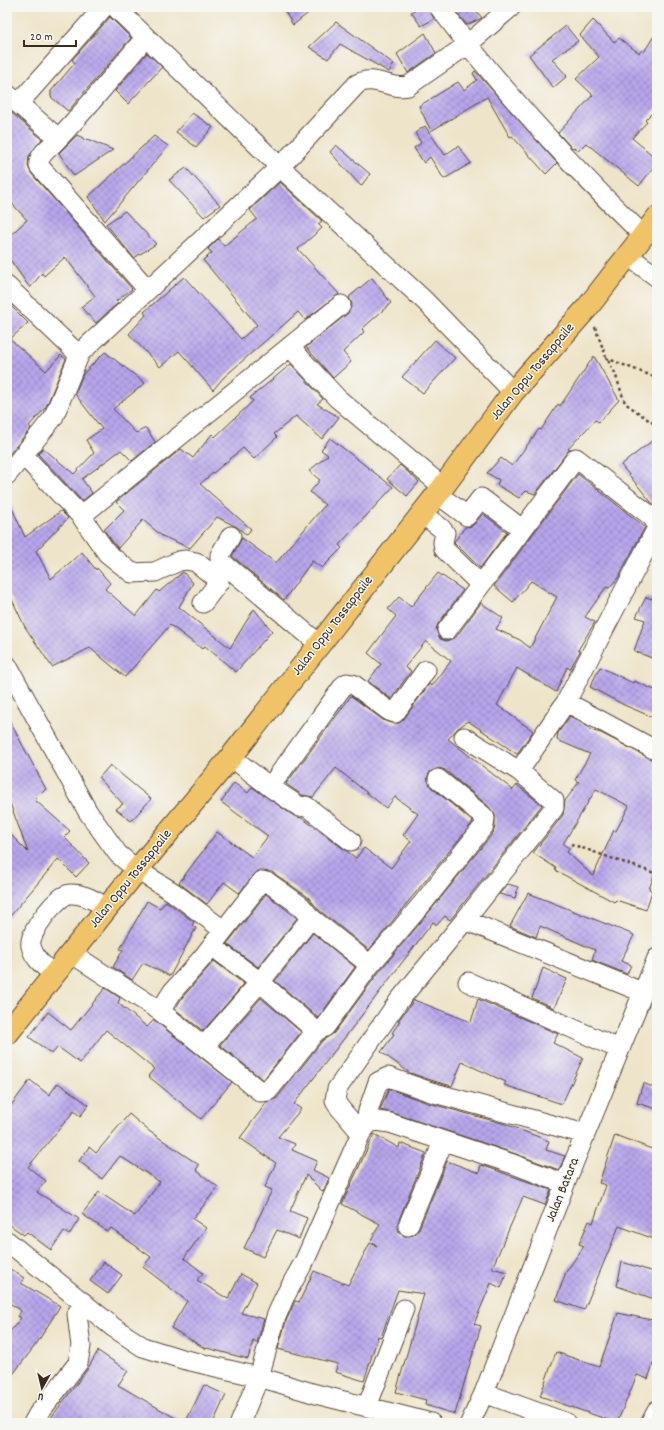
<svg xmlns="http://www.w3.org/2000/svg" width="664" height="1430" viewBox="0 0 664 1430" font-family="Dekko,sans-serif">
	<defs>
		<pattern id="building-cross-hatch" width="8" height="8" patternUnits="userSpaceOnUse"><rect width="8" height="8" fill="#b8a6ec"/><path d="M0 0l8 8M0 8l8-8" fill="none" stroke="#9787bf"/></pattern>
	</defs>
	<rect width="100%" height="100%" fill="#f6f6f2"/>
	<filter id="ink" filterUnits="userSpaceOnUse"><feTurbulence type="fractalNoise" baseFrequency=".025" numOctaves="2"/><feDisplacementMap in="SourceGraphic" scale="8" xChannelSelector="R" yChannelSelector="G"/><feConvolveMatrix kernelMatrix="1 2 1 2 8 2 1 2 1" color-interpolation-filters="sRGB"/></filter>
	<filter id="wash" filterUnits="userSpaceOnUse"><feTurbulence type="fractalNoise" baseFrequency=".012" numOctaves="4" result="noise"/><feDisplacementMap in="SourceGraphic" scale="16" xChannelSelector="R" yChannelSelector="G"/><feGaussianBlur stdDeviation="0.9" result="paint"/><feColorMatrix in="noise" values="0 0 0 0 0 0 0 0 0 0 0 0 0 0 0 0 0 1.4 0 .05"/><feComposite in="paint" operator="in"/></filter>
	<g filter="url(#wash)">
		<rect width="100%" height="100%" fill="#eee4c9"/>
		<g id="blocks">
			<!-- building -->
			<path fill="url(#building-cross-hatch)" fill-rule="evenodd" d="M282 7H316L293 25Z
				M421 7H428L434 19 421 26 411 12Z
				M462 7H473L482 18 467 25 456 12Z
				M110 17 131 38 68 111 51 97V91L75 63 72 60Z
				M593 20 614 42 619 38 639 53 642 50 644 52 657 31V108L645 120 647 122 632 138 657 159V163L639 186 586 143 578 151 573 147 572 148 558 133 593 95 576 79 599 57 580 35Z
				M336 22 394 64 389 72 340 44 328 59 309 47Z
				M566 26 578 41 552 59 567 76 553 88 529 55Z
				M425 33 436 53 408 73 397 54Z
				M147 53 162 67 128 104 115 91Z
				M475 71 557 163 546 174 512 136 510 137 487 97 431 131 419 106 458 82 464 90 477 80 473 73Z
				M7 109 42 139 29 156 28 166 31 173 132 289 116 301 118 303 96 323 81 307 95 296 65 257 44 276 42 273 30 288 11 261 7 259V238L27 220 7 198Z
				M192 113 213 127 196 147 176 132Z
				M425 126 445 155 458 146 471 163 444 179 430 157 424 163 414 148 421 143 415 133Z
				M77 135 83 138 85 141 87 139 113 150 74 176 59 153Z
				M154 136 168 146 105 221 88 197Z
				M336 145 370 174 361 186 330 152Z
				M186 168 220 205 204 217 169 180Z
				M280 182 322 221 318 224 322 228 298 249 339 294 305 320 298 312 223 378 213 390 179 351 160 367 129 334 146 315 144 312 184 277 241 339 257 325 203 260 212 253 208 249 218 239 224 246 257 219 250 210Z
				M125 211 156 244 134 258 106 224Z
				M372 278 391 303 362 329 364 332 343 352 351 362 333 378 306 347 348 313 352 304 349 297Z
				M7 302 28 323 10 339 46 371 61 355 66 359 46 407 29 426 31 428 7 457Z
				M435 340 455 358 423 393 402 377Z
				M105 352 145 383 113 409 136 433 146 428 155 442 132 461 121 450 82 479 92 493 82 501 38 454 43 448 74 474 94 453 86 440 102 429 75 394 83 374Z
				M594 356 619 400 599 422 595 420 568 449 569 450 535 494 526 491 519 498 497 485 499 480 487 473 501 458 512 466 539 429 541 430 558 404 560 406Z
				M291 364 323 399 317 404 339 417 322 439 296 416 274 434 277 437 254 459 243 448 200 484 251 529 247 535 237 527 217 517 190 548 162 536 143 520 118 548 115 545 104 530 124 510 116 502 181 449 193 458 212 434 215 437 253 401 250 398Z
				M657 437V507L651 502 621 465Z
				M330 438 393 487 339 545 342 548 322 568 312 561 284 600 232 556 242 538 276 563 325 505 310 492 320 480 309 471 328 455 321 450Z
				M400 465 419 482 407 496 387 479Z
				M578 474 645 527 618 578 609 588 606 587 585 617 595 622 578 650 580 651 570 669 567 667 556 692 517 668 497 705 533 731 517 754 468 721 458 728 448 739 513 790 517 785 542 805 450 920 445 916 437 925 433 922 294 1104 301 1109 278 1137 295 1144 292 1150 317 1161 313 1170 329 1178 323 1192 306 1175 290 1211 307 1218 299 1239 277 1230 263 1257 244 1248 272 1190 265 1187 276 1163 240 1138 267 1102 277 1098 323 1040 334 1033 379 972 430 911 493 833 495 827V815L488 806 445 770 439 768 430 772 427 778 431 787 473 822 369 950 319 910 308 897 272 872 258 871 239 893 224 882 207 904 179 883 217 832 252 857 268 836 221 802 234 783 248 793 252 787 294 816 302 818 356 858 364 848 391 868 411 841 403 835 418 814 395 797 386 808 336 768 313 797 302 795 286 784 351 696 383 720 392 723H399L404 719 429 684 432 686 451 661 426 641 405 667 411 671 391 699 368 681 381 664 368 653 396 616 388 609 399 597 411 607 438 573 463 590 438 624 436 629 440 639 446 641 456 637 481 603 503 618 496 629 520 640 530 648 557 597 531 581 513 602 494 586Z
				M7 497 25 537 61 511 68 518 36 551 51 579 82 552 96 570 97 568 110 583 105 589 136 616 157 590 159 592 183 572 193 583 179 607 230 648 254 609 272 631 236 672 205 646 202 649 170 625 125 677 90 648 52 667 25 627 7 589Z
				M483 514 507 532 480 568 454 542 465 527 472 526Z
				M655 591 657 592V660L634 651 645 620 636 617 646 597 652 599Z
				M600 667 633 683 634 681 657 691V719L624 705 590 687Z
				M7 716 46 789 35 800 70 831 64 837 89 863 76 877 58 859 7 920V831L28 852 7 795Z
				M570 716 590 728V730L601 733 657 762V867L649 889 652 891 646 910 616 900 614 902 555 870 556 868 533 853 563 815 565 801 579 782 575 780 590 754 557 740 558 733ZM596 789 629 806 616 831 614 830 593 876 567 852 570 849 563 844Z
				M110 765 151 799 131 821 116 809 123 804 99 778Z
				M508 884 518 887 515 898 499 894Z
				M528 893 634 935 621 961 631 965 627 974 592 960 595 950 540 926 536 937 510 926Z
				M266 894 297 918 258 967 227 944Z
				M147 901 160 908 166 901 194 922 192 925 196 928 170 976 143 963 132 980 113 967 123 950 120 949Z
				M313 933 355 967 318 1018 275 981Z
				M214 961 244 984 203 1031 175 1009 182 998Z
				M543 968 567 979 554 1008 532 998Z
				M105 988 120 998 118 1003 147 1027 154 1020 232 1082 201 1119 148 1076 154 1069 106 1030 80 1063 58 1047 52 1054 29 1037 48 1012 71 1030Z
				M261 998 301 1032 263 1080 220 1045Z
				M478 999 558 1034 553 1043 583 1058 562 1104 504 1085 506 1082 462 1062 452 1086 434 1081 410 1073 381 1052 394 1034 392 1033 400 1021H398L414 1000 471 1022Z
				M30 1080 49 1095 58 1083 89 1105 80 1116 74 1111 28 1167 46 1181 37 1192 79 1219 69 1235 64 1231 51 1250 27 1232 24 1235 7 1223V1111Z
				M643 1083 657 1089V1109L637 1103Z
				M389 1089 428 1103 505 1124 549 1141 546 1150 565 1156 559 1170 516 1154 393 1113 380 1110Z
				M129 1114 149 1131 199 1165 196 1170 218 1187 193 1219 206 1228 184 1258 203 1273 197 1280 228 1299 241 1274 257 1283 241 1313 264 1319 257 1343 253 1341 248 1359 207 1348 206 1349 171 1328 187 1301 143 1267 151 1257 111 1228 108 1232 82 1214 99 1192 135 1216 160 1182 120 1156 102 1179 79 1161 89 1147 96 1153Z
				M374 1134 399 1148 400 1143 426 1153 398 1222 399 1232 404 1236 414 1235 418 1231 447 1161 479 1173 481 1165 551 1190 545 1205 523 1197 492 1268 507 1272 501 1288 491 1283 474 1324 481 1326 455 1414 425 1405 426 1400 396 1392 424 1294 398 1290 381 1337 378 1336 364 1381 335 1372 338 1364 278 1349 286 1321 294 1303 295 1301 299 1302 314 1271 348 1285 370 1243 377 1246 371 1240 380 1224 342 1204Z
				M615 1135 657 1151V1240L619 1226 584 1310 556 1300 566 1272 584 1246 579 1244 589 1221 593 1223 606 1185 599 1183Z
				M104 1262 122 1275 108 1294 90 1281Z
				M622 1262 657 1273V1300L617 1286Z
				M7 1267 24 1278 21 1283 60 1306 37 1343 7 1382V1335L21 1318 18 1316 21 1311 8 1302 7 1304Z
				M618 1313 657 1321V1345L655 1358 648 1379 637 1375 617 1423 540 1396 556 1352 599 1367Z
				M98 1351 128 1371 118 1385 184 1423H47L87 1370Z
				M204 1385 226 1395 213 1423H185Z"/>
		</g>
	</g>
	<g filter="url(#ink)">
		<use href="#blocks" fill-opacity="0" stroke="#564638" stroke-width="1"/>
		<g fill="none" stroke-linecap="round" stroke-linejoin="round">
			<!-- minor casing -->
			<g stroke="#564638" stroke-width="21">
				<path id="minor" d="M115 7 280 167 425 301 513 392
					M439 7C501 89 569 164 643 235
					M146 37C116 72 87 109 55 142 49 148 37 156 39 166L148 290
					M7 94 58 138
					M19 103 104 7
					M627 255 657 277
					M7 286 79 355
					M290 347 337 398 443 487
					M24 456 81 516 341 305
					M7 475 53 418 80 353 280 167 357 84C373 74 391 90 408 86L467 45 511 7
					M437 494 467 516 481 498 522 529
					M422 514 441 528 445 533 443 542 444 549 481 585
					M81 516 107 553 132 573 155 572 179 561 186 560 196 562 217 579 219 582 203 603
					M231 536 220 555V560L223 563 319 644
					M447 630 576 458 652 517 656 523 657 528 566 702 657 751
					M7 665 88 812 118 854 137 870 173 892 223 930
					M464 737 519 771 554 801V808L465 920
					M231 757 270 787 300 807 306 806 351 841
					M519 771 566 702
					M270 787 344 685 347 683 353 684 389 711 395 713 426 670
					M212 946 260 982 316 1031
					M71 953 160 1011 261 1092 268 1091 316 1031 325 1027 370 965 422 904 484 826 485 818 481 814 438 779
					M54 975C44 966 34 959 31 946 28 933 57 895 70 894 84 893 96 902 108 908
					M468 982 619 1049
					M160 1011 173 991 203 957 262 881 269 883 301 906 311 918 370 965
					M205 1045 260 982 311 918
					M365 1126 368 1111 378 1082 388 1077 431 1092 585 1134
					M361 1133 339 1107 335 1100 337 1089 398 1002 465 920 642 992
					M408 1226 443 1142
					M7 1241 113 1327 143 1347 182 1359 259 1377 316 1394 431 1423
					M484 1393 567 1423
					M367 1407 404 1309
					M33 1423 38 1414 78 1363 81 1346 77 1314 83 1302
					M240 1423 259 1377 276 1317 284 1298 305 1260 361 1133 369 1123 377 1121 390 1123 513 1164 565 1184
					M470 1423 484 1393 565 1184 657 958
					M650 1423 657 1410"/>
			</g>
			<!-- major casing -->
			<g stroke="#564638" stroke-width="24">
				<path id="major" d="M7 1034 137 870 231 757 443 487 513 392 587 308 657 218"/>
			</g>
			<!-- path -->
			<path stroke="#564638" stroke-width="2.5" stroke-dasharray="3 3" stroke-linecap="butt" d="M595 327 606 357 615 373 625 403 653 423
				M606 358 657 378
				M571 844 657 874"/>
			<!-- minor -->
			<use href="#minor" stroke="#fff" stroke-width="19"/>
			<!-- major -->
			<use href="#major" stroke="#f1c369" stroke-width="22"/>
		</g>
	</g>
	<g text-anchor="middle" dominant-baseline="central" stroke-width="3" stroke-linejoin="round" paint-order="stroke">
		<!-- street labels -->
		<g font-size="14" fill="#3b2a1e" stroke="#f6f6f2">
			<text transform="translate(533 372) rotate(-50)">Jalan Oppu Tossappaile</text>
			<text transform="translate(333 626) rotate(-52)">Jalan Oppu Tossappaile</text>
			<text transform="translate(131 879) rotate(-51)">Jalan Oppu Tossappaile</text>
			<text transform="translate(563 1190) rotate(-68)">Jalan Batara</text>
		</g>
	</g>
	<!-- margin -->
	<rect width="664" height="1430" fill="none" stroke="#f6f6f2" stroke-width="24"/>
	<!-- north arrow -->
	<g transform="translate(42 1388) rotate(188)" stroke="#f6f6f2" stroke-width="3" paint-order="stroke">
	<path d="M0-3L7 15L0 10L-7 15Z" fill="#3b2a1e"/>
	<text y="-6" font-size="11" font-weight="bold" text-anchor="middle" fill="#3b2a1e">U</text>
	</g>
	<!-- scale -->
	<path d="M24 40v6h52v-6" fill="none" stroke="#3b2a1e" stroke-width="2"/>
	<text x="30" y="40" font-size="12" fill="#3b2a1e" stroke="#f6f6f2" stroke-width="3" paint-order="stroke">20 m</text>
</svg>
